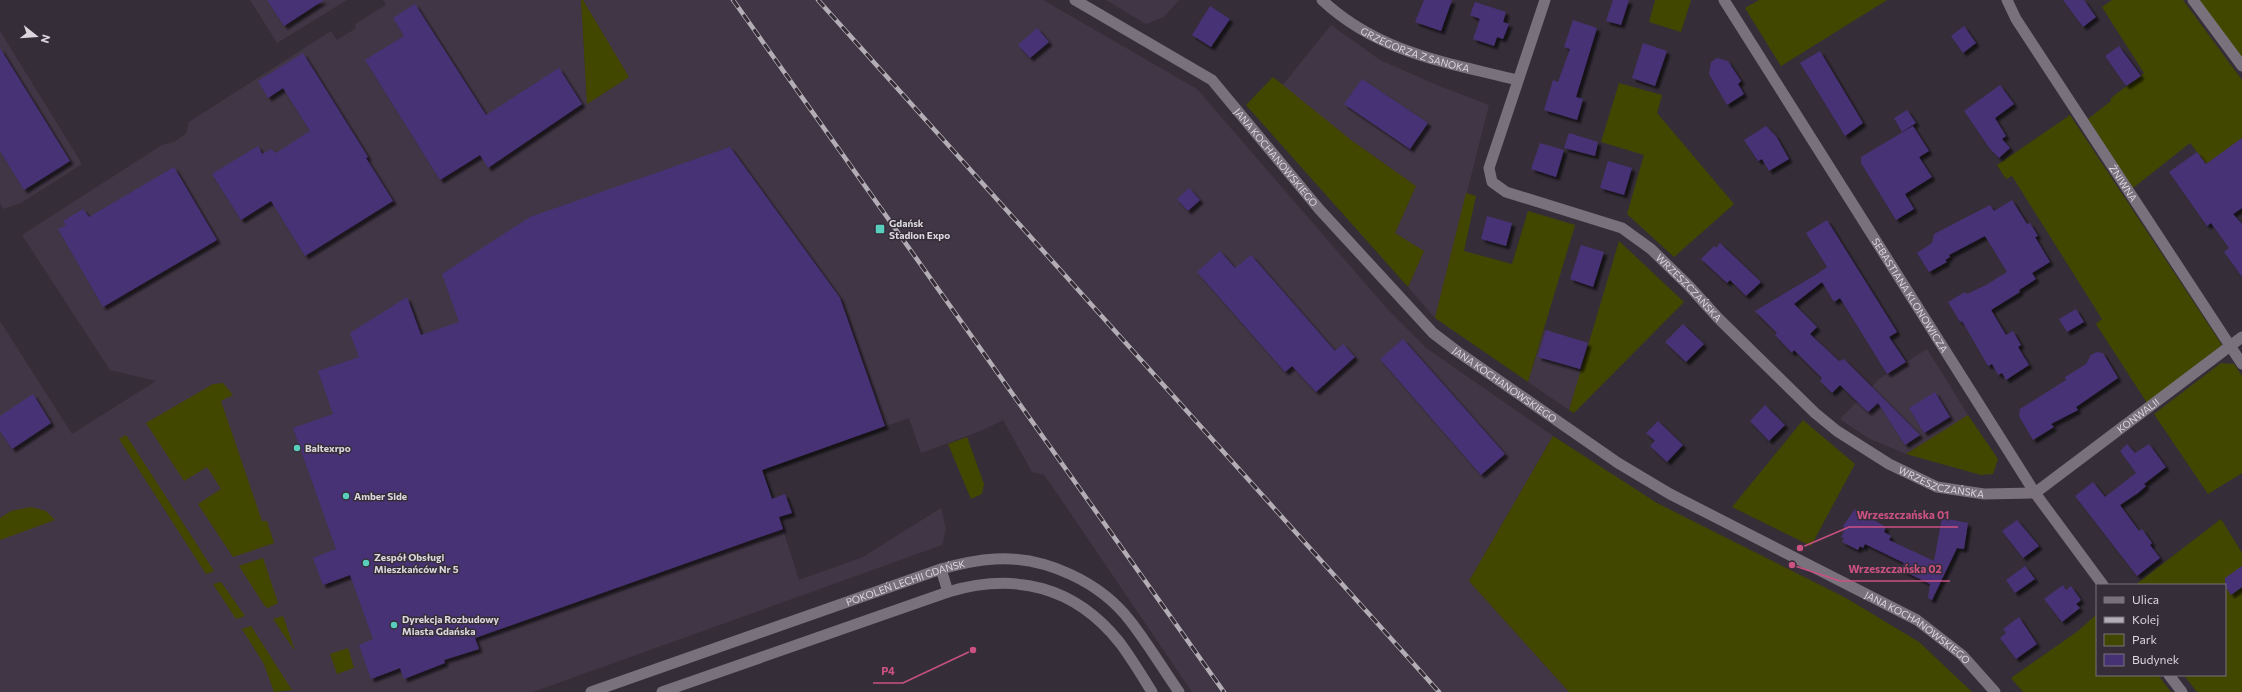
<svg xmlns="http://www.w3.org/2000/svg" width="2242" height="692" viewBox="0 0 2242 692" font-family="Commissioner,sans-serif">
	<defs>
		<filter id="shadow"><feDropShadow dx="3.5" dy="3.5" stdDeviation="1" flood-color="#0009"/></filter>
	</defs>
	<rect width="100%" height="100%" fill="#352e38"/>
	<!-- built -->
	<path fill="#413645" d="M250 0H347L277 43Z
		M383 0H581L587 104 628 77 583 0H1043L1197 89 1389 311 1426 348 1553 436 1469 581 1569 692H1192L1052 486 1044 475 1032 472 1003 420 983 430 921 453 909 418 762 470 772 499 785 494 792 513 779 517 799 580 863 557 941 508 946 529 942 545 533 692H0V321L72 434 156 381 110 370 22 235 162 145 174 142 181 137 186 134 189 122 331 31 337 40 356 28 355 24 386 5Z
		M1106 0H1179L1164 17 1146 24Z
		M1331 25 1380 60 1437 85 1489 105 1435 318 1408 287 1424 251 1395 233 1416 186 1351 140 1282 86Z
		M0 31 82 164 21 203 3 209 0 203Z
		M1544 330 1589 343 1569 410 1528 382Z
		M1927 349 1968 415 1906 454 1868 438 1840 419 1879 379Z"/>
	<!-- green -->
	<path fill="#424700" d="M581 0H583L629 77 587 104Z
		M1655 0H1691L1681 32 1649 22Z
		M1759 0H1887L1781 66 1745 8Z
		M2112 0H2183L2242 80V138L2204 166 2201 157 2190 143 2133 188 2088 119 2111 101V98L2144 73 2102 7Z
		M2198 0H2242V59Z
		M1273 77 1351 140 1416 186 1395 233 1424 251 1408 287 1246 105Z
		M1619 83 1662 95 1657 113 1734 204 1674 257 1627 214 1644 155 1601 142Z
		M2070 115 2222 345 2147 403 2096 324 2102 319 2012 176 2006 179 1997 165Z
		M1466 193 1476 196 1464 251 1512 264 1528 211 1575 225 1528 382 1435 318Z
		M1619 241 1684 302 1574 413 1569 410Z
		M2221 363 2234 364 2242 376V473L2208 494 2154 414Z
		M223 383 233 395 221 401 262 521H267L274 543 233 557 198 504 221 489 207 467 184 481 146 423 213 384Z
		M1968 415 1998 459 1993 474 1981 475 1906 454Z
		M1803 420 1855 464 1811 546 1732 507Z
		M126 435 214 571 206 574 119 439Z
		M1553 436 1657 503 1846 598 1919 642 1972 692H1569L1469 581Z
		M967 437 984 484 982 494 971 499 948 444Z
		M31 507 46 511 55 520 0 540V518L11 511Z
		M2221 519 2242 553V692H2197L2184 675H2225V585H2135Z
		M263 558 278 603 268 608 264 605 239 566Z
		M221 582 245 616 236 619 213 584Z
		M2097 614V675H2158L2171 692H2023L2011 678 2078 631Z
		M283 616 295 651 273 619Z
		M251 626 292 690 274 692 264 664 242 629Z
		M348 648 354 668 337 674 330 654Z"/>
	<!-- building -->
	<path fill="#473175" filter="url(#shadow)" d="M267 0H324L284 26Z
		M1424 0H1452L1441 31 1415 22Z
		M1613 0H1629L1621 25 1606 21Z
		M2063 0H2084L2096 17 2083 27Z
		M1475 2 1506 12 1503 22 1509 24 1503 39 1497 37 1494 46 1473 39 1480 19 1470 15Z
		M415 4 486 115 559 68 582 104 488 168 480 155 440 180 365 60 404 36 393 18Z
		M1210 6 1230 19 1211 47 1192 35Z
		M1573 20 1597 28 1576 97 1583 99 1577 120 1544 110 1553 80 1558 82 1570 49 1564 47Z
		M1964 26 1976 43 1963 53 1951 36Z
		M1037 28 1049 42 1030 58 1018 45Z
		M1643 43 1667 51 1655 86 1632 78Z
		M2119 46 2141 76 2126 86 2105 56Z
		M0 48 70 161 24 190 0 151Z
		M1820 51 1863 123 1845 136 1800 63Z
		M303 53 368 157 366 158 393 201 305 256 271 201 241 220 212 174 258 146 262 154 271 149 276 153 310 131 283 88 268 98 258 81Z
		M1717 58 1728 61 1741 81 1738 84 1744 94 1727 105 1709 74 1711 62Z
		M1362 79 1428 123 1410 149 1344 104Z
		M2000 85 2014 104 1995 118 2006 136 2002 139 2010 148 1999 158 1990 149 1964 111Z
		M1907 110 1916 123 1902 132 1894 118Z
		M1766 126 1776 136 1789 159 1769 171 1762 159 1758 161 1744 140Z
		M1913 126 1929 151 1919 157 1932 177 1905 194 1914 209 1896 220 1861 163V157Z
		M1569 133 1598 142 1595 156 1564 148Z
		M2242 138V208L2233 214 2242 224V277L2224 252 2229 248 2211 223 2207 226 2169 172 2197 152 2206 164Z
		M1540 143 1564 150 1556 177 1531 169Z
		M730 147 840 298 885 426 762 470 772 499 785 494 792 513 779 517 783 529 475 638 479 649 444 660 445 663 404 679 400 668 371 679 359 645 373 639 350 575 323 585 313 558 336 549 293 428 333 414 318 371 359 357 350 333 407 297 421 335 459 322 442 274 530 217Z
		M1608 161 1632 168 1624 195 1600 188Z
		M174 167 217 240 103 307 58 229 66 225 63 221 83 209 89 217Z
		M1189 188 1200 200 1188 211 1177 199Z
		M2012 200 2027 224 2030 223 2038 236 2035 237 2050 262 2032 273 2036 279 2019 290 2020 292 1991 310 2006 335 2013 331 2021 345 2018 347 2029 365 2006 380 2002 373 1998 375 1992 364 1988 366 1962 321 1960 322 1948 302 1965 292 1967 294 1986 285 2007 272 1985 236 1949 255 1950 257 1945 260 1947 262 1929 272 1917 253 1932 243 1934 234 1990 205 1994 211Z
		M1487 216 1512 223 1506 246 1481 239Z
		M1827 220 1897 332 1889 337 1906 362 1887 374 1840 298 1834 302 1822 282 1794 304 1817 327 1810 334 1839 361 1844 359 1920 435 1905 445 1878 403 1868 412 1840 385 1832 393 1820 381 1822 378 1794 350 1792 353 1775 335 1777 333 1755 311 1817 274 1819 278 1817 274 1827 267 1806 233Z
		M1720 243 1761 282 1746 296 1730 280 1727 283 1701 259 1714 246 1716 248Z
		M1581 245 1604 252 1593 287 1570 279Z
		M1220 251 1235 268 1251 255 1335 351 1343 344 1355 357 1316 392 1292 366 1285 372 1197 272Z
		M2076 309 2084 322 2067 332 2059 319Z
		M1683 324 1704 344 1686 362 1665 342Z
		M1546 330 1588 343 1580 369 1538 357Z
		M1403 339 1505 454 1481 475 1380 359Z
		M2097 352 2103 353 2118 378 2076 407 2078 410 2051 424 2054 427 2033 440 2019 416 2020 409 2066 380 2065 377 2086 364 2091 355Z
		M1935 392 1950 417 1924 433 1909 408Z
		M33 394 51 423 12 449 0 431V416Z
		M1765 405 1785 425 1769 441 1750 421Z
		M1658 421 1683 445 1667 462 1650 446 1655 441 1646 433Z
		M2127 444 2135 453 2149 444 2166 467 2144 484 2146 486 2138 493 2120 505 2139 531 2142 529 2152 543 2150 545 2160 558 2137 576 2075 496 2093 482 2105 497 2136 473 2120 451Z
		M1855 509 1886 527 1884 532 1891 536 1889 540 1934 561 1942 518 1968 523 1964 549 1957 548 1932 600 1928 598 1930 584 1901 570 1904 563 1865 544 1863 548 1860 546 1858 550 1842 542 1844 538 1841 537 1845 529 1843 526Z
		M2017 520 2039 546 2023 558 2002 531Z
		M2025 566 2035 579 2015 593 2006 580Z
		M2242 566V587L2231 595 2225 586V578Z
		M2063 585 2066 590 2071 586 2081 600 2076 604 2080 608 2062 622 2044 599Z
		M2019 617 2037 644 2016 659 2000 638 2006 633 2003 629Z"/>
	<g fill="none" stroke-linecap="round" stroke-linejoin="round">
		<!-- minor -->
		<g stroke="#79717c" stroke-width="11">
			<path id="s1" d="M1075 0 1212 80 1319 209 1433 333 1458 352 1618 463 1670 494 1917 620 1962 655 1995 692"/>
			<path id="s2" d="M1322 0C1379 53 1445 62 1517 80"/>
			<path id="s3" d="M1545 0 1489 168 1492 182 1506 192 1622 228 1651 249 1689 286 1718 318 1815 413 1837 431 1889 464 1937 487 1984 494 2035 493"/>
			<path id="s4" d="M1724 0 2035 493 2103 585"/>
			<path id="s5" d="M2007 0 2016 19 2242 364"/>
			<path d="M2193 0 2242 66"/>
			<path id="s6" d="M2035 493 2242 337"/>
			<path d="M2169 675 2182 692"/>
		</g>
		<!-- tertiary -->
		<g stroke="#79717c" stroke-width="11">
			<path d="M941 569 948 592"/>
			<path id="s7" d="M591 692 941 569C959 564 976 560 995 559 1045 556 1101 582 1131 622 1148 644 1163 669 1179 692"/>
			<path d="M662 692 948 592C1015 572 1075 586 1120 643 1132 659 1142 676 1152 692"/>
		</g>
		<!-- rail casing -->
		<g stroke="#b3aeb5" stroke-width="4.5">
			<path id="rail" d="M733 0 1224 692
				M818 0 1439 692"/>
		</g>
		<!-- rail -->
		<use href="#rail" stroke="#352e38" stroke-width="3" stroke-dasharray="9" stroke-linecap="butt"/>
	</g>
	<!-- markers -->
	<g fill="#59cebe" stroke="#352e38" stroke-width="1.5">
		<rect x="875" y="224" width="10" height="10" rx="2"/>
		<circle cx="297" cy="448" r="4"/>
		<circle cx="346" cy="496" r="4"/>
		<circle cx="366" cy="563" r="4"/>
		<circle cx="394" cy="625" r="4"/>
	</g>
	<g text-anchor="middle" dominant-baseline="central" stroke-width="3" stroke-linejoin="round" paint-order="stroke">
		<!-- street labels -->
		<g font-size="10" fill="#dbd7dd" stroke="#352e38">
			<text stroke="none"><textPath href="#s2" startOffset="107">GRZEGORZA Z SANOKA</textPath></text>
			<text stroke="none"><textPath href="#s1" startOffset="259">JANA KOCHANOWSKIEGO</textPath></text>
			<text stroke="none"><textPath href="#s5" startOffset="217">ŻNIWNA</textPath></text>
			<text stroke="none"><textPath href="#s3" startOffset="420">WRZESZCZAŃSKA</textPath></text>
			<text stroke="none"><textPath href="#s4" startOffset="349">SEBASTIANA KLONOWICZA</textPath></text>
			<text stroke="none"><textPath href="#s1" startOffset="583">JANA KOCHANOWSKIEGO</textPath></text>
			<text stroke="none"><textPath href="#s6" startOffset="129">KONWALII</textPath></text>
			<text stroke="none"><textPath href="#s3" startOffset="744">WRZESZCZAŃSKA</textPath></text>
			<text stroke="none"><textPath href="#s7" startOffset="333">POKOLEŃ LECHII GDAŃSK</textPath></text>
			<text stroke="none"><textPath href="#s1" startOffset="1063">JANA KOCHANOWSKIEGO</textPath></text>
		</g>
		<!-- poi labels -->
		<g font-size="10" font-weight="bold" fill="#dbd7dd" stroke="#352e38" text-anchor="start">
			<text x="889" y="223">Gdańsk<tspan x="889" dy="12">Stadion Expo</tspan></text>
			<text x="305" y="448">Baltexrpo</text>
			<text x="354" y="496">Amber Side</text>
			<text x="374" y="557">Zespół Obsługi<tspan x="374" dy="12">Mieszkańców Nr 5</tspan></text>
			<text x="402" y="619">Dyrekcja Rozbudowy<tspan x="402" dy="12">Miasta Gdańska</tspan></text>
		</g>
	</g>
	<!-- callouts -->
	<path fill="none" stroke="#ca5182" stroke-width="1.5" d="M1800 548L1849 527H1958M1792 565L1840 581H1950M973 650L903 683H873"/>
	<g fill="#ca5182" stroke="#352e38" stroke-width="1.5">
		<circle cx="1800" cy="548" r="4"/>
		<circle cx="1792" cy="565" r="4"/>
		<circle cx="973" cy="650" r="4"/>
	</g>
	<g font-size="11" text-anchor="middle" font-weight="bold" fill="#ca5182" stroke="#352e38" stroke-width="3" stroke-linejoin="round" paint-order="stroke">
		<text x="1903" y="519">Wrzeszczańska 01</text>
		<text x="1895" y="573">Wrzeszczańska 02</text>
		<text x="888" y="675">P4</text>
	</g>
	<!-- legend -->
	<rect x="2096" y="584" width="130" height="92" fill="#352e38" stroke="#77727a"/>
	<rect x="2104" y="597" width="20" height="6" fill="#79717c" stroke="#77727a"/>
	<text x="2132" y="604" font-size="12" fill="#dbd7dd">Ulica</text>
	<rect x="2104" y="617" width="20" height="6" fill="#b3aeb5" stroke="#77727a"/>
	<text x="2132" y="624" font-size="12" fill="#dbd7dd">Kolej</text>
	<rect x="2104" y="634" width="20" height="12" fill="#424700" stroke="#77727a"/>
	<text x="2132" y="644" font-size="12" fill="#dbd7dd">Park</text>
	<rect x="2104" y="654" width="20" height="12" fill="#473175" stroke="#77727a"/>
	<text x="2132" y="664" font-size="12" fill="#dbd7dd">Budynek</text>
	<!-- north arrow -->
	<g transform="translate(36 36) rotate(107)" stroke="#352e38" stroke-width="3" paint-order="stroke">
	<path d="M0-3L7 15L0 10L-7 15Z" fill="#dbd7dd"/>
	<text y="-6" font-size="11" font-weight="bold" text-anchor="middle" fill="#dbd7dd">N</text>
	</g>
</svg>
